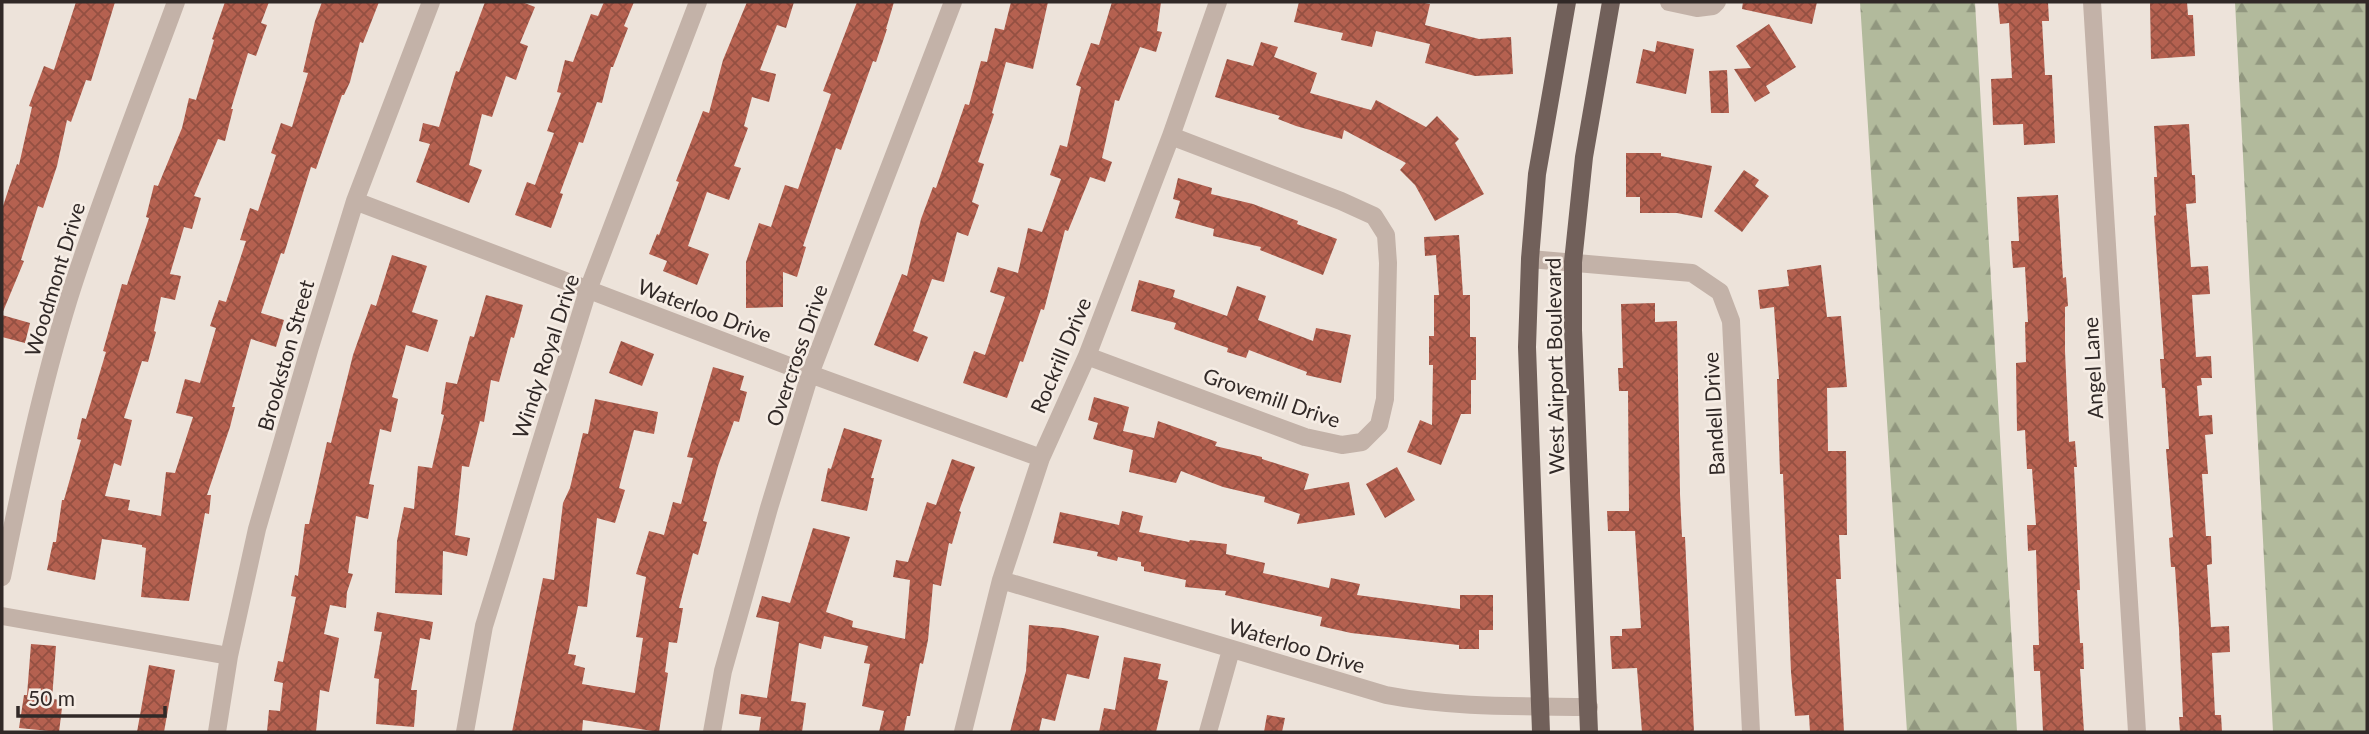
<svg xmlns="http://www.w3.org/2000/svg" width="2369" height="734" viewBox="0 0 2369 734" font-family="Lato,sans-serif">
	<defs>
		<pattern id="forest-firs" width="22" height="20" patternUnits="userSpaceOnUse" patternTransform="scale(1.75)"><rect width="22" height="20" fill="#b2ba9c"/><path d="M5 1l3.5 6h-7zM16 11l3.5 6h-7z" fill="#91977f"/></pattern>
		<pattern id="building-cross-hatch" width="8" height="8" patternUnits="userSpaceOnUse" patternTransform="scale(1.75)"><rect width="8" height="8" fill="#b56150"/><path d="M0 0l8 8M0 8l8-8" fill="none" stroke="#945042"/></pattern>
	</defs>
	<rect width="100%" height="100%" fill="#ede3da"/>
	<!-- forest -->
	<path fill="url(#forest-firs)" d="M1860 2H1975L2017 732H1907Z
		M2235 2H2367V732H2273Z"/>
	<!-- building -->
	<path fill="url(#building-cross-hatch)" d="M76 2H115L91 81 86 80 71 122 67 120 57 166 43 208 38 206 21 260 24 261 2 314V209L17 164 19 165 32 107 29 106 44 66 54 70Z
		M225 2H269L261 23 267 25 256 56 248 53 231 109H233L225 141 218 139 194 196 201 198 192 229 184 227 170 274 181 276 175 300 161 297 154 331 156 332 148 362 142 361 124 418 132 420 121 466 114 463 105 496 130 500 128 510 161 516 166 472 175 473 193 417 176 413 185 379 200 383 216 328 210 326 219 300 226 302 246 241 240 240 250 208 258 211 276 155 271 153 281 123 292 127 308 73 303 72 315 21 322 2H379L363 43 360 42 350 82 344 95H342L316 169 311 167 284 254 281 253 261 313 284 320 276 347 251 339 232 407H235L230 427 207 495H211L209 514 205 513 189 601 141 597 146 548 142 547V545L102 539 95 580 47 570 53 542H56L62 500H64L81 440 77 439 82 418 86 419 106 352 103 351 122 284 127 285 149 218 146 217 154 185 158 186 182 128 189 98 196 100 214 40 212 39Z
		M485 2H522L535 7 520 43 528 46 516 80 506 76 492 117 482 114 469 165 482 170 469 203 416 182 430 144 419 141 423 123 439 127 456 71 459 72Z
		M604 2H634L624 26 628 28 613 67H611L602 103 597 102 583 143 579 142 560 193 563 194 551 228 515 215 527 182 535 185 554 133 547 131 561 93 557 92 565 60 573 62 591 14 598 16Z
		M747 2H794L786 28 777 25 760 70 776 74 769 102 752 97 744 126 748 128 734 166 741 168 729 200 707 192 688 246 709 254 697 285 663 271 667 261 649 254 657 234 659 235 679 182 676 181 703 111 709 113 723 60Z
		M857 2H894L886 29H887L876 62 873 61 841 150 836 148 803 246 806 247 797 277 783 272V307L746 308V262L759 223 771 227 785 185 798 189 831 94 823 91Z
		M1011 2H1048L1033 69 1006 62 992 113 994 114 978 162 984 164 972 202 979 205 968 236 957 232 944 282 932 279 913 331 928 337 918 362 874 345 902 274 907 276 921 219 933 187 936 188 965 104 969 105 981 61 987 62 995 28 1004 30Z
		M1112 2H1161L1157 31 1162 32 1156 52 1140 47 1119 101 1115 100 1102 158 1112 162 1105 182 1090 177 1068 231 1065 230 1044 310 1041 309 1023 362 1020 361 1007 398 963 383 974 351 985 355 1005 297 990 292 998 267 1018 273 1028 228 1042 232 1061 179 1050 175 1060 145 1067 147 1081 87 1076 85 1091 43 1099 45Z
		M1299 2H1419L1430 4 1425 25 1479 39 1511 37 1513 74 1475 76 1425 63 1430 44 1376 31 1372 47 1341 40 1343 33 1294 22Z
		M1743 2H1817L1812 24 1742 9Z
		M1998 2H2048L2049 21H2042L2045 75H2052L2055 143 2024 145 2023 124 1993 125 1991 79 2012 78 2009 23 2000 24Z
		M2150 2H2187L2188 15H2193L2195 56 2151 59Z
		M1769 24 1796 67 1766 86 1770 93 1755 102 1734 69 1751 68 1736 46Z
		M1657 41 1694 49 1686 94 1636 83 1643 49 1655 52Z
		M1261 42 1278 47 1274 57 1317 73 1310 93 1371 110 1376 100 1426 127 1437 116 1459 139 1455 143 1484 194 1435 221 1415 185 1400 170 1406 163 1344 130 1342 139 1296 126 1278 119 1280 116 1215 97 1227 59 1253 66Z
		M1727 70 1729 113H1711L1709 71Z
		M2189 124 2192 175H2195L2196 203 2186 204 2191 267 2208 266 2210 294 2192 295 2196 357 2211 356 2212 378H2201L2202 385 2197 386 2199 416 2212 415 2213 434 2205 435 2208 474H2202L2206 536H2211L2212 564 2207 565 2211 627 2229 626 2230 652 2212 653 2215 715H2221L2222 732H2180L2179 717H2183L2179 629 2175 567H2171L2169 538 2173 537 2166 449H2169L2165 388H2162L2160 359H2164L2154 216 2156 215 2154 177H2157L2154 126Z
		M1626 153H1661V156L1712 166 1702 218 1677 213H1640V197H1626Z
		M1744 170 1759 180 1755 186 1769 196 1742 232 1714 211Z
		M1178 178 1212 188 1211 194 1253 204 1298 221 1297 224 1337 239 1323 275 1260 250 1261 247 1213 236 1214 229 1175 218 1180 201 1173 199Z
		M2058 195 2063 278 2066 277 2068 306 2065 307V351L2069 442 2075 441 2077 467H2074L2080 590H2077L2080 643H2083L2084 669H2080L2084 732H2043L2040 671H2034L2033 645H2039L2036 550 2028 551 2027 525H2036L2032 469H2027L2025 430 2017 431 2016 363 2026 362 2025 322H2028L2025 267 2013 268 2011 241H2019L2017 197Z
		M1459 235 1463 295H1470V337H1476V380H1471V414H1461L1441 465 1407 452 1420 420 1432 425 1433 365H1429V336H1434V295H1439L1436 255 1425 256 1424 237Z
		M392 255 427 266 412 312 438 320 428 352 406 345 392 397 398 399 391 432 380 429 369 484 374 485 368 519 356 516 348 573 353 574 347 592 346 608 330 605 324 634 339 638 329 692 320 690 316 732H267L269 710 280 711 283 683 274 681 278 661 283 662 296 597 291 596 295 575 298 576 305 524H309L327 442 331 443 353 355 371 304 376 306Z
		M1821 265 1827 317 1841 316 1847 387 1827 388 1828 451H1846L1847 535H1839L1841 579H1836L1844 732H1810L1809 715 1795 716 1791 672 1783 474H1780L1777 379H1779L1774 307 1760 309 1758 290 1789 286 1787 270Z
		M1139 280 1175 290 1173 297 1227 316 1237 286 1266 296 1258 320 1313 341 1316 328 1351 335 1341 383 1306 375 1307 372 1249 350 1246 358 1227 352 1228 348 1174 329 1176 323 1131 311Z
		M486 295 523 305 514 338 511 337 499 382 491 380 484 422 480 421 469 467 462 466 455 535 470 538 467 556 443 551 442 595 395 593 397 541 404 507 414 509 418 466 432 468 444 415 441 414 446 382 457 384 470 336 474 337Z
		M1655 303V322L1677 321 1680 494 1682 537H1685L1694 732H1642L1637 668 1612 669 1610 636H1622V629L1641 628 1635 531H1608L1607 511H1629L1628 391H1619L1618 368H1623L1621 304Z
		M2 315 30 323 25 343 2 337Z
		M621 341 654 354 642 386 609 373Z
		M713 367 744 376 740 390 747 392 739 422 734 421 718 466 703 521 707 522 698 555 693 553 679 608H683L677 643 669 642 665 672 668 673 659 732 583 720 582 732H512L543 578 554 580 563 503 570 488 583 433 588 434 595 399 658 412 654 434 634 430 619 488 625 490 615 523 597 518 587 607 578 606 568 654 576 655 574 665 585 668 582 684 635 693 643 638 636 637 646 577 636 574 649 531 664 535 673 502 681 504 693 458 687 457Z
		M1094 397 1129 407 1123 431 1154 438 1158 421 1217 442 1215 446 1262 457V459L1309 474 1304 490 1349 482 1355 515 1297 524 1300 514 1264 502 1265 497 1223 487 1181 471 1176 483 1129 472 1133 450 1093 439 1098 423 1088 420Z
		M844 428 882 440 871 478H874L867 511 821 501 828 468 831 469Z
		M952 459 975 467 959 511 961 512 952 544 949 543 941 586 933 584 928 640 923 664 920 663 910 716H907L904 732H879L884 711 862 706 870 664 864 663 868 646 824 636 821 649 799 643 791 701 806 703 802 732H759L761 717 739 714 741 694 767 698 779 622 756 617 762 596 790 603 813 528 850 537 826 612 853 621 852 627 905 639 910 580 893 577 896 560 908 562 927 502 936 505Z
		M1397 467 1415 500 1385 518 1366 484Z
		M1122 511 1143 516 1139 532 1189 542 1190 540 1227 544 1226 554 1265 563 1263 573 1329 588 1331 578 1360 584 1357 595 1460 609V595H1493V630H1479V649H1459V645L1351 633 1320 626 1322 617 1225 595 1226 591 1185 587 1186 580 1144 571V567L1141 566V562L1118 557 1117 561 1097 556 1098 552 1053 543 1060 512 1119 525Z
		M377 612 433 622 430 640 420 638 411 690H417L414 727 376 724 379 679 374 678 382 632 374 631Z
		M1029 625 1063 628 1099 636 1089 679 1067 674 1055 721 1042 718 1039 732H1010L1026 671Z
		M31 644 56 646 52 699 63 700 59 732 19 728 24 695H27Z
		M1124 657 1161 664 1158 679 1168 681 1156 732H1099L1104 708 1115 710Z
		M149 665 175 670 164 732H137Z
		M1267 715 1285 718 1282 732H1264Z"/>
	<g fill="none" stroke-linecap="round" stroke-linejoin="round">
		<!-- minor -->
		<path stroke="#c3b2a8" stroke-width="18" d="M1669 2 1697 8 1713 6 1717 2
			M2092 2 2137 732
			M355 201 810 374 1041 458
			M1530 259 1692 273 1720 292 1731 321 1751 732
			M1087 356 1305 437 1342 445 1362 442 1379 425 1385 399 1388 263 1386 235 1374 216 1341 201 1171 136
			M2 577C21 484 41 389 69 298 101 197 140 100 176 2
			M1001 580 1386 695C1453 708 1521 706 1589 707
			M2 616 229 656
			M217 732 229 656 257 529 310 347 355 201 431 2
			M465 732 484 626 588 290 698 2
			M712 732 723 671 769 508 810 374 953 2
			M963 732 1001 580 1041 458 1087 356 1171 136 1218 2
			M1208 732 1231 650"/>
		<!-- major -->
		<path stroke="#71605a" stroke-width="18" d="M1541 732 1527 347 1530 259 1537 174 1567 2
			M1589 732 1573 330V262L1584 157 1611 2"/>
	</g>
	<g text-anchor="middle" dominant-baseline="central" stroke-width="5" stroke-linejoin="round" paint-order="stroke">
		<!-- street labels -->
		<g font-size="21" fill="#312927" stroke="#f6ede5">
			<text transform="translate(54 279) rotate(-73)">Woodmont Drive</text>
			<text transform="translate(705 310) rotate(21)">Waterloo Drive</text>
			<text transform="translate(285 355) rotate(-74)">Brookston Street</text>
			<text transform="translate(796 355) rotate(-71)">Overcross Drive</text>
			<text transform="translate(1060 355) rotate(-67)">Rockrill Drive</text>
			<text transform="translate(545 356) rotate(-72)">Windy Royal Drive</text>
			<text transform="translate(1554 366) rotate(-91)">West Airport Boulevard</text>
			<text transform="translate(2092 368) rotate(-93)">Angel Lane</text>
			<text transform="translate(1272 397) rotate(19)">Grovemill Drive</text>
			<text transform="translate(1713 414) rotate(-93)">Bandell Drive</text>
			<text transform="translate(1297 645) rotate(17)">Waterloo Drive</text>
		</g>
	</g>
	<!-- border -->
	<rect width="2369" height="734" fill="none" stroke="#312927" stroke-width="7"/>
	<!-- scale -->
	<path d="M18 706v10h147v-10" fill="none" stroke="#312927" stroke-width="3.5"/>
	<text x="28" y="706" font-size="21" fill="#312927" stroke="#f6ede5" stroke-width="5" paint-order="stroke">50 m</text>
</svg>
